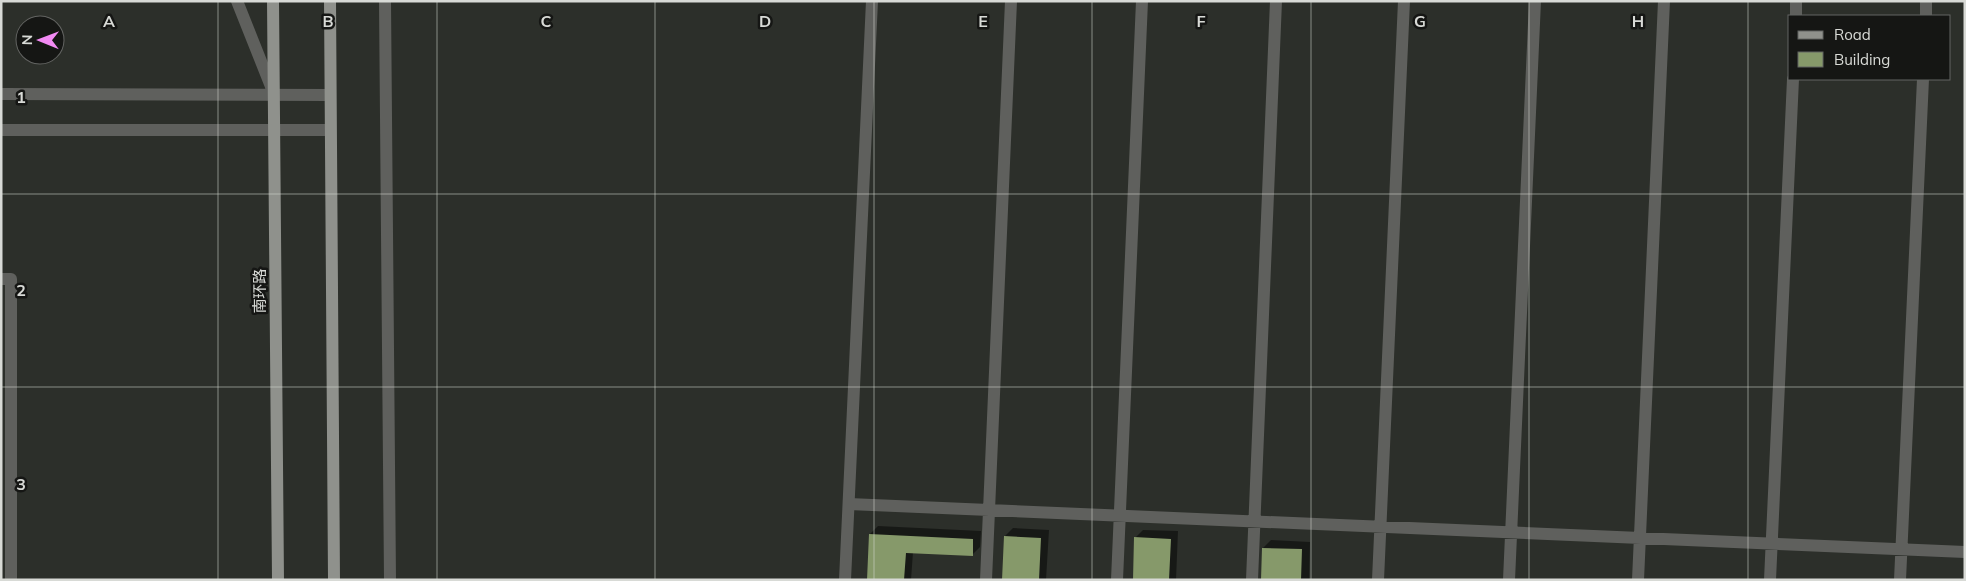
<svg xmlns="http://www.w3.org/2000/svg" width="1966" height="581" viewBox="0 0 1966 581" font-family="Mulish,'Noto Sans SC',sans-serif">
	<rect width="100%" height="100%" fill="#2c2f2a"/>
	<!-- shadow -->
	<path fill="#0007" d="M878 526 981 531 980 547 972 555 913 552 911 580H868L870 534Z
		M1013 528 1049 530 1046 580H1003L1005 536Z
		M1143 530 1178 531 1176 580H1134L1135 538Z
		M1271 540 1310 542 1309 580H1262L1263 548Z"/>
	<!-- building -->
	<path fill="#86996a" d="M869 534 973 539V556L906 553 904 580H867Z
		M1004 536 1041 538 1039 580H1002Z
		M1134 537 1171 539 1169 580H1133Z
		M1262 548 1302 549 1301 580H1261Z"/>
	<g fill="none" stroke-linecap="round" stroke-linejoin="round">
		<!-- minor -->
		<path stroke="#5f605d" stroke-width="12" d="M237 1 274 94
			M385 1 390 580
			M1796 16V1
			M1926 16V1
			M1 94 330 95
			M1 130H330
			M1 279H11V580
			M849 504 1965 552
			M845 580 872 1
			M986 580 1011 1
			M1117 580 1142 1
			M1252 580 1276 1
			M1378 580 1404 1
			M1509 580 1535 1
			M1638 580 1664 1
			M1770 580 1793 79
			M1900 580 1923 79"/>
		<!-- major -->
		<path stroke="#8f918c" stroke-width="12" d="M273 1 278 580
			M330 1 334 580"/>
	</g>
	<!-- grid -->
	<path fill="none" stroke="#d8dad6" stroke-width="1" stroke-opacity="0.55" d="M218 1V580M437 1V580M655 1V580M874 1V580M1092 1V580M1311 1V580M1529 1V580M1748 1V580M1 194H1965M1 387H1965"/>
	<g text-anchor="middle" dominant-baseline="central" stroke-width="5" stroke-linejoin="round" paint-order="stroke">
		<!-- street labels -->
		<g font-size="15" fill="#d8dad6" stroke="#151614">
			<text transform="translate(259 291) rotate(-90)">南环路</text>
		</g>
	</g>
	<g font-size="16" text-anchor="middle" font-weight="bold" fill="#d8dad6" stroke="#151614" stroke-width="5" stroke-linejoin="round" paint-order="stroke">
		<text x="109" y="27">A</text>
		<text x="328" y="27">B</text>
		<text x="546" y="27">C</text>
		<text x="765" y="27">D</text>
		<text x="983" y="27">E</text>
		<text x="1201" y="27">F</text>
		<text x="1420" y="27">G</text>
		<text x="1638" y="27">H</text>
		<text x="21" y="103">1</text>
		<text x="21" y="296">2</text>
		<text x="21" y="490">3</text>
	</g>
	<!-- border -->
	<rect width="1966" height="581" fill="none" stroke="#d8dad6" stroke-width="5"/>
	<!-- legend -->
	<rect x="1788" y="15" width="162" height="65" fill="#151614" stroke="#636462"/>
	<rect x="1798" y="31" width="25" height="8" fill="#8f918c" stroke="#636462"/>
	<text x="1834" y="40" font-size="15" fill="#d8dad6">Road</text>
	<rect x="1798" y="52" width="25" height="15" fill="#86996a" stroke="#636462"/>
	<text x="1834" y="65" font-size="15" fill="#d8dad6">Building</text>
	<!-- north arrow -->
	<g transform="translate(40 40) rotate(271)"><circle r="24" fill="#151614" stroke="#636462"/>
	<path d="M0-4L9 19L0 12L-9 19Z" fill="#f28af3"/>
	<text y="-8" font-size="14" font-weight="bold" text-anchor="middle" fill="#d8dad6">N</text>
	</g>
</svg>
